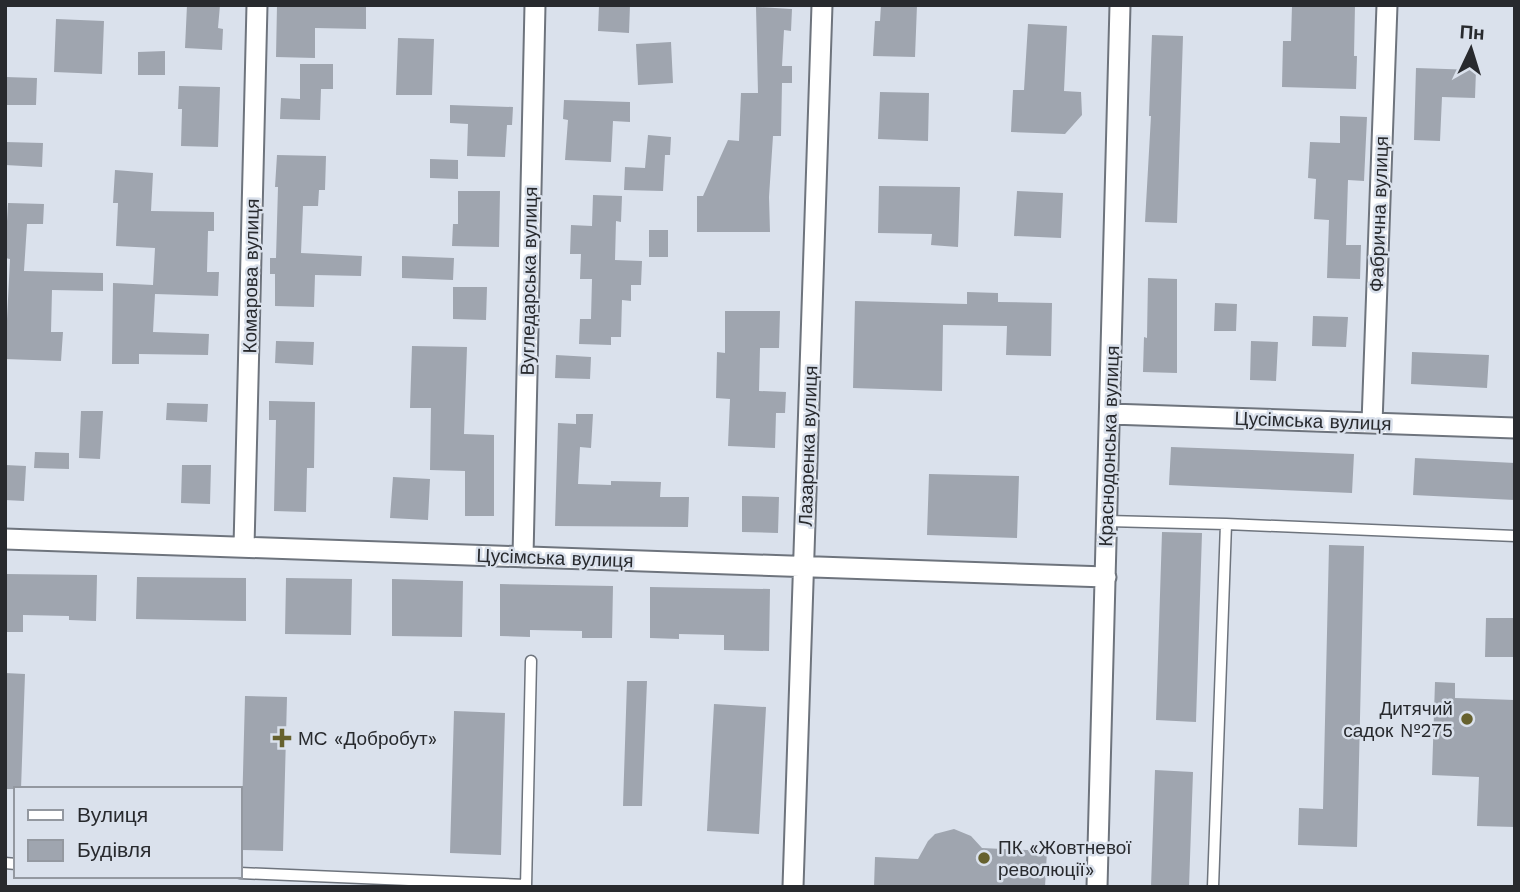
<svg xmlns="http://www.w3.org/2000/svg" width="1520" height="892" viewBox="0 0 1520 892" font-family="'Work Sans',sans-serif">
	<rect width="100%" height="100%" fill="#dae1ec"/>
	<!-- building -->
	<path fill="#9fa5af" d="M187 5H220L218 28 223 29 222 50 185 48Z
		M277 5H366V29L315 28V58L276 57Z
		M599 5H630L629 33 598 31Z
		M881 5H917L915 57 873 56 875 21H880Z
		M1292 5H1355L1354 56H1357L1356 89 1282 87 1283 41H1291Z
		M756 7 792 9 791 31 784 30 782 66H792V83H782L781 136H773L769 197 770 232H697V196H703L728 140 739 141 741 93H758Z
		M56 19 104 21 102 74 54 72Z
		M1028 24 1067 26 1064 91 1081 92 1082 115 1065 134 1011 132 1013 90H1024Z
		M1152 35 1183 36 1177 223 1145 222 1151 116H1149Z
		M398 38 434 39 432 95H396Z
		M671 42 673 83 638 85 636 44Z
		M165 51V75H138V52Z
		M300 64H333V89H321L320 120 280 119 281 98 300 99Z
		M1416 68 1476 70 1475 98 1442 97 1440 141 1414 140Z
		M5 77 37 78 36 105H5Z
		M179 86 220 87 218 147 181 146 182 109H178Z
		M880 92 929 93 928 141 878 139Z
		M564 100 630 102V122L613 121 611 162 565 160 568 120 563 119Z
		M450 105 513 107 512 125H507L505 157 467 156 468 124 450 123Z
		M1340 116 1367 117 1364 181 1348 180 1346 245H1361L1360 279 1327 278 1329 220 1314 219 1316 179 1308 178 1310 142 1340 143Z
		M648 135 671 137 670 155H665L663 191 624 190 625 167 645 168Z
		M5 142 43 143 42 167 5 165Z
		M277 155 326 156 325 190H319L318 206H303L301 253 362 256 361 276 315 275 314 307 275 306V274H270V258H276L278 187H275Z
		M430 159 458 160V179L430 178Z
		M115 170 153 173 151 211 214 212V231H208L207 272H219L218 296 155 294 153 332 209 334 208 355 139 354V364H112L113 283 153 285 155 248 116 246 118 203H113Z
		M879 186 960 187 958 247 931 245 932 234 878 233Z
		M458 191H500L499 247 452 246 453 224H458Z
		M1017 191 1063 193 1061 238 1014 236Z
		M593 195 622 196 621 222 616 221 615 260 642 261 641 285H631V301L622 300 621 337H611V345L579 344 580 319H591L592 279H580L581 254H570L571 225 592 226Z
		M8 203 44 204 43 224H27L24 271 103 273V291L52 290 51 332H63L61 361 5 359 10 259 5 258Z
		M649 230H668V257H649Z
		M402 256 454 258 453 280 402 278Z
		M1148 278 1177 279V373L1143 372 1144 337 1147 338Z
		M453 287H487L486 320 453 319Z
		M967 292 998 293V302L1052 303 1051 356 1006 355 1007 326 943 325 942 391 853 388 855 301 967 304Z
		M1215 303 1237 304 1236 331H1214Z
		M725 311H780L779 348H760L759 391 786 392 785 413H776L775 448 728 446 730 399 716 398 717 352 725 353Z
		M1313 316 1348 317 1346 347 1312 346Z
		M276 341 314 342 313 365 275 363Z
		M1251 341 1278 342 1276 381 1250 380Z
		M412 346 467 347 464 434 494 435V516H465V471L430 470 431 408H410Z
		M1412 352 1489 355 1487 388 1411 384Z
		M556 355 591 357 590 379 555 378Z
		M269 401 315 402 314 468H307L306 512 274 511 276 420H269Z
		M167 403 208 404 207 422 166 420Z
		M81 411H103L100 459 79 458Z
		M576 414H593L591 448 580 447 578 484 611 485V481L661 482 660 497H689L688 527 555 526 558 423 576 424Z
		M1171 447 1354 454 1352 493 1169 485Z
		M35 452 69 453V469L34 468Z
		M1415 458 1515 463V500L1413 495Z
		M5 465 26 466 24 501 5 500Z
		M182 465H211L210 504 181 503Z
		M929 474 1019 476 1017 538 927 535Z
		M393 477 430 479 428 520 390 518Z
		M742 496 779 497 778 533 742 532Z
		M1162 532 1202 533 1196 722 1156 720Z
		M1329 545 1364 546 1357 847 1298 845 1299 808 1323 809Z
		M5 574 97 575 96 621 69 620V616L23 615V632H5Z
		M137 577 246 578V621L136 619Z
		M286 578 352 579 351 635 285 634Z
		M392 579 463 581 462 637 392 636Z
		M500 584 613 586 612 638H582V631L530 630V637L500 636Z
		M650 587 770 589 769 651 724 650V635L679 634V639L650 638Z
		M1486 618H1515V657H1485Z
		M5 673 25 674 21 789H5Z
		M627 681H647L642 806H623Z
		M1435 682 1455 683V698L1515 700V827L1477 826 1479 777 1432 775Z
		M245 696 287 697 283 851 241 850Z
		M714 704 766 707 759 834 707 831Z
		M454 711 505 713 501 855 450 853Z
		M1155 770 1193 772 1189 887H1151Z
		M954 829 971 836 982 848 1047 851 1045 887H874L875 857 918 859 928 841 935 834Z"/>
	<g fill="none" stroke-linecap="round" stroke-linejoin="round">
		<!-- lane casing -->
		<g stroke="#6e747d" stroke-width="13">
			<path id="lane" d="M1107 521 1226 524 1213 887
				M1226 524 1515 536
				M5 863 16 864
				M240 873 526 885
				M526 887 531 661"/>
		</g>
		<!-- street casing -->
		<g stroke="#6e747d" stroke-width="23">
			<path id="street" d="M1110 414 1515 428
				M1372 423 1387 5
				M5 539 1106 577
				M244 547 257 5
				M523 557 535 5
				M793 887 822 5
				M1097 887 1120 5"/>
		</g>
		<!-- lane -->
		<use href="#lane" stroke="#fff" stroke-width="10"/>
		<!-- street -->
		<use href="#street" stroke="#fff" stroke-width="19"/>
	</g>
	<!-- markers -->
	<g fill="#66612e" stroke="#dae1ec" stroke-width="2.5">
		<circle cx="1467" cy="719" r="7"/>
		<path d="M278.5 727.5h7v7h7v7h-7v7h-7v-7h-7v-7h7z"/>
		<circle cx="984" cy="858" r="7"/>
	</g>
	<g text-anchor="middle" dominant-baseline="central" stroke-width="5" stroke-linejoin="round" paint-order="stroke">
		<!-- street labels -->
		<g font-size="19" fill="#282a2e" stroke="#dae1ec">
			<text transform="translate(1379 214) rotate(-88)">Фабрична вулиця</text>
			<text transform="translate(251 276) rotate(-89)">Комарова вулиця</text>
			<text transform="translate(529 281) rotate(-89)">Вугледарська вулиця</text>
			<text transform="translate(1313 421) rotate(2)">Цусімська вулиця</text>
			<text transform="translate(808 446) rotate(-88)">Лазаренка вулиця</text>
			<text transform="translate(1109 446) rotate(-88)">Краснодонська вулиця</text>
			<text transform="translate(555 558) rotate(2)">Цусімська вулиця</text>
		</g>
		<!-- poi labels -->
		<g font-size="19" fill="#282a2e" stroke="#dae1ec" text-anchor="start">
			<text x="1453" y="708" text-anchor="end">Дитячий<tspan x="1453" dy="22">садок №275</tspan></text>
			<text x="298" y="738">МС «Добробут»</text>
			<text x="998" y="847">ПК «Жовтневої<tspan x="998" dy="22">революції»</tspan></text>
		</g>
	</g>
	<!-- border -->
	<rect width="1520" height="892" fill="none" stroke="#282a2e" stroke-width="14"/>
	<!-- legend -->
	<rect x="14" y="787" width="228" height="91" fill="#dae1ec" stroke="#9398a0" stroke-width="2"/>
	<rect x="28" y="810" width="35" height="10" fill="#ffffff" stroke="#9398a0" stroke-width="2"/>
	<text x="77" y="822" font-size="21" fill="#282a2e">Вулиця</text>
	<rect x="28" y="840" width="35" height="21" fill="#9fa5af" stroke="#9398a0" stroke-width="2"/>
	<text x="77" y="857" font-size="21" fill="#282a2e">Будівля</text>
	<!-- north arrow -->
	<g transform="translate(1471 49) rotate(4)" stroke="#dae1ec" stroke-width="5" paint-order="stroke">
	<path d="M0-5L12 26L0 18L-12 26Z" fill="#282a2e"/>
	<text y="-10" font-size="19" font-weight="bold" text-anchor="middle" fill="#282a2e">Пн</text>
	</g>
</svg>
